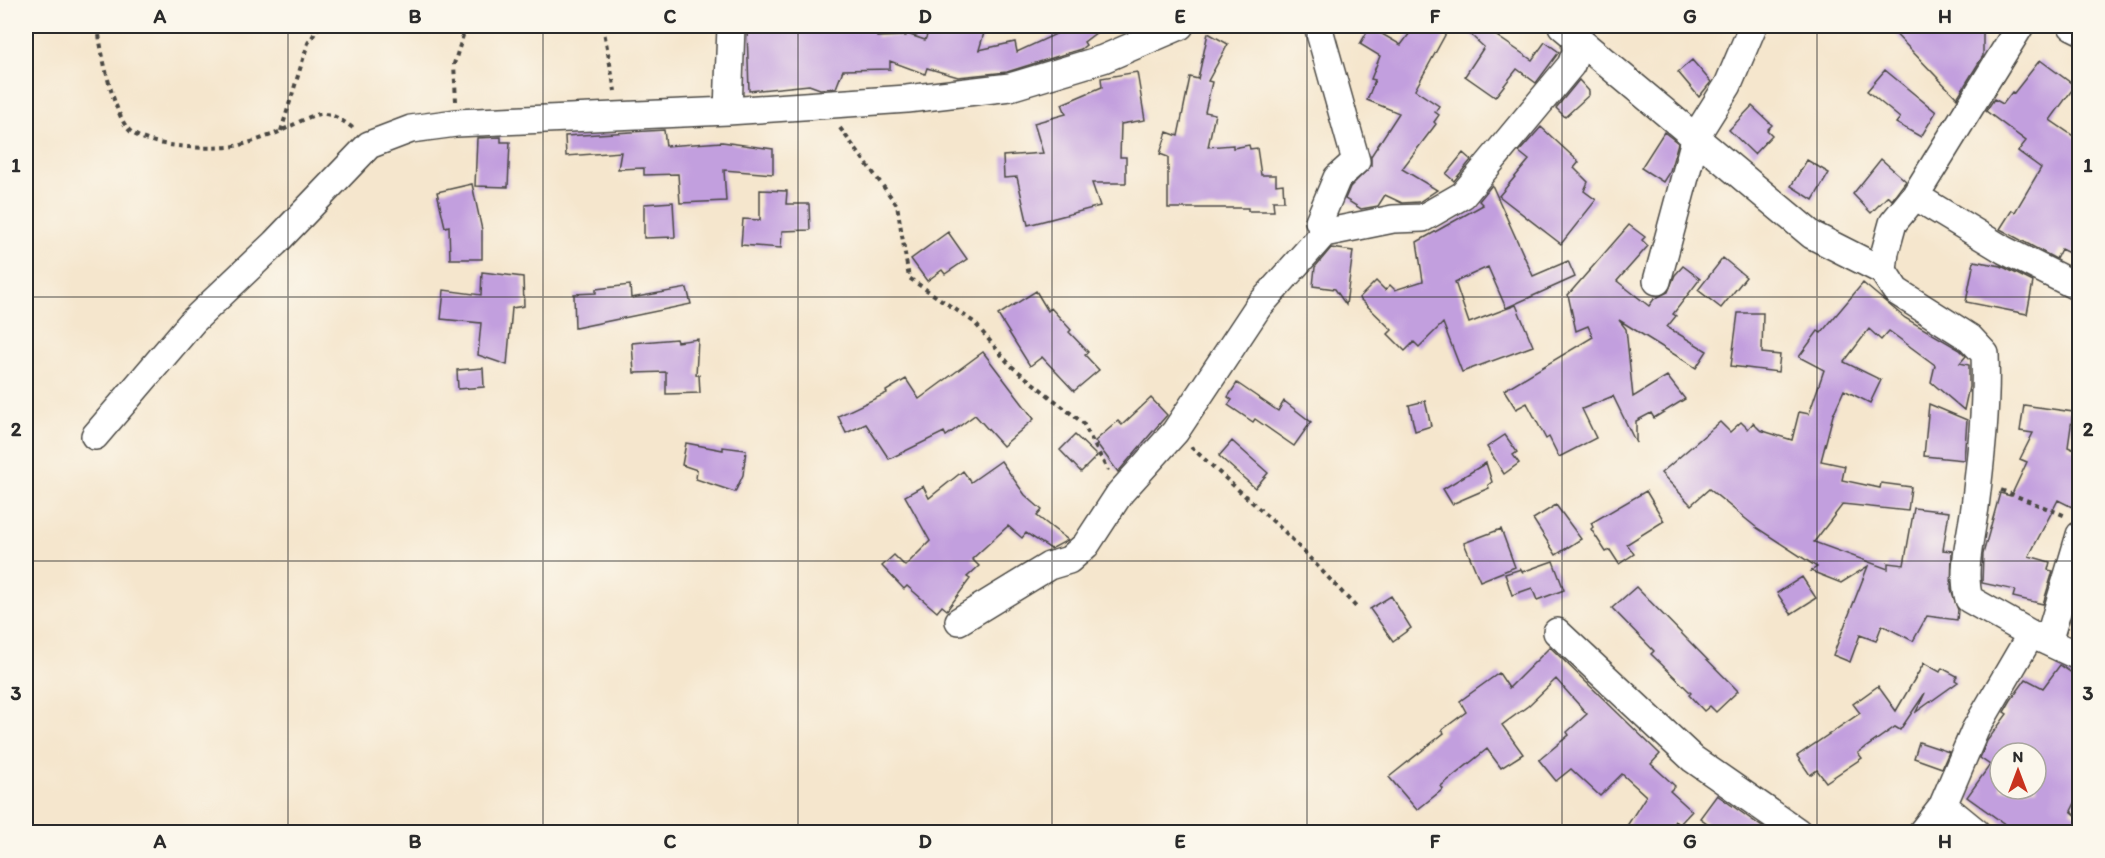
<svg xmlns="http://www.w3.org/2000/svg" width="2105" height="858" viewBox="0 0 2105 858" font-family="Itim,sans-serif">
	<rect width="100%" height="100%" fill="#fbf7ec"/>
	<filter id="ink" filterUnits="userSpaceOnUse"><feTurbulence type="fractalNoise" baseFrequency=".0167" numOctaves="2"/><feDisplacementMap in="SourceGraphic" scale="12" xChannelSelector="R" yChannelSelector="G"/><feConvolveMatrix kernelMatrix="1 2 1 2 8 2 1 2 1" color-interpolation-filters="sRGB"/></filter>
	<filter id="wash" filterUnits="userSpaceOnUse"><feTurbulence type="fractalNoise" baseFrequency=".008" numOctaves="4" result="noise"/><feDisplacementMap in="SourceGraphic" scale="24" xChannelSelector="R" yChannelSelector="G"/><feGaussianBlur stdDeviation="1.35" result="paint"/><feColorMatrix in="noise" values="0 0 0 0 0 0 0 0 0 0 0 0 0 0 0 0 0 1.4 0 .05"/><feComposite in="paint" operator="in"/></filter>
	<g filter="url(#wash)">
		<rect width="100%" height="100%" fill="#f5e6cd"/>
		<g id="blocks">
			<!-- building -->
			<path fill="#c29fde" fill-rule="evenodd" d="M804 26H877V37L906 36 907 34 925 40 931 26H986L979 50 1015 42 1017 52 1056 34 1049 26H1105L1084 42 1086 45 1081 49 1007 72 958 77 927 68 925 74 890 61V69L843 70 836 88 820 89 809 85 749 91 747 29 804 28Z
				M1415 26H1450L1415 90 1439 106 1435 112 1439 115 1434 122 1436 124 1402 169 1437 190 1419 202 1402 203 1385 195 1378 206 1361 209 1345 199 1350 187 1371 166V156L1399 113 1367 100 1375 80 1371 79 1380 56 1360 44 1370 27 1401 45Z
				M1461 26H1482L1532 60 1545 42 1559 52 1536 83 1517 69 1495 97 1465 76 1484 47Z
				M1888 26H1983V56L1957 98Z
				M1208 33 1228 44 1208 81 1212 82 1205 112 1215 114 1208 147 1233 145V148L1249 145 1250 149 1257 148 1261 175H1276V185L1283 184 1284 201H1273L1274 211H1248V208H1168V157L1160 154 1167 132 1178 136 1190 77 1198 79Z
				M1692 60 1711 82 1699 97 1678 72Z
				M2040 60 2075 86 2050 120 2079 140V243L2073 255 2061 249 2056 259 2000 229 2012 210 2015 212 2041 168 2018 151 2026 141 1986 111 1994 99 2003 104 2012 92 2014 93Z
				M1885 70 1936 112 1921 137 1896 123 1900 118 1867 91Z
				M1137 72 1145 120 1121 124 1120 157H1126V183H1092L1100 206 1028 225 1017 177 1004 178 1003 156 1043 153 1034 123 1066 114 1062 104 1102 87 1101 78Z
				M1579 80 1589 91V95L1565 117 1556 108Z
				M1752 106 1772 125 1767 130 1772 135 1754 154 1729 130Z
				M1541 127 1579 162 1574 168 1588 182 1584 191 1596 200 1561 244 1499 196 1529 160 1519 152Z
				M664 130 666 146 722 142 773 149V174L724 170 726 201 680 203 678 174 644 175V168L618 169 621 152 566 156 565 136Z
				M1664 132 1678 143 1670 171 1663 182 1641 168Z
				M501 137V142H510L508 187 475 186 477 138Z
				M1463 153 1471 160 1454 181 1446 174Z
				M1881 159 1906 181 1892 200 1888 196 1871 213 1853 194Z
				M1807 160 1829 173 1813 200 1791 186Z
				M472 184 482 230V259H450L449 226 445 227 437 192Z
				M1492 185 1533 276 1568 261 1575 277 1506 308 1488 267 1455 282 1469 323 1516 305 1533 346 1462 372 1443 323 1419 347 1414 342 1405 351 1388 334 1392 330 1359 298 1376 281 1385 290 1390 285 1395 290 1423 281 1417 242 1483 205 1479 201Z
				M760 190 787 191 786 204H809L810 230 782 231 781 248 741 245 743 219 760 220Z
				M673 202 675 237 644 238V204Z
				M1629 225 1645 237 1642 240 1648 246 1617 281 1649 306 1654 299 1668 292 1675 275 1683 266 1700 279 1673 314 1676 316 1667 327 1707 351 1696 368 1619 320 1626 329 1633 397 1667 376 1685 399 1654 418 1651 413 1636 421V443L1613 396 1582 409 1596 438 1559 457 1549 437 1546 439 1527 403 1516 409 1504 390 1593 337 1588 326 1576 331 1568 295Z
				M948 232 967 259 945 274 942 270 927 281 911 259Z
				M1331 248 1353 251 1346 305 1335 289 1313 286 1315 267Z
				M1723 258 1746 277 1721 308 1698 290Z
				M1974 261 2001 266 2033 282 2027 314 1966 302Z
				M482 272 523 277 524 306 512 308 507 365 478 355 481 323 441 319 444 290 481 295Z
				M1863 283 1905 318 1960 350 1966 356 1960 363 1969 365V387L1964 410 1931 382 1935 365 1889 331 1881 340 1869 329 1844 362 1881 380 1870 403 1844 390 1833 415 1821 461 1845 466 1842 480 1880 488 1881 483 1911 487 1908 511 1843 504 1814 542 1888 569V563L1904 565 1914 508 1949 512 1943 550 1952 551 1951 589 1958 610 1957 620 1927 616 1913 641 1882 625 1876 641 1860 635 1850 662 1833 655 1868 566 1841 583 1811 571 1817 567 1757 528 1709 489 1691 505 1661 473 1720 422 1730 432 1741 422 1748 429 1753 423 1760 430 1792 440 1799 412 1809 414 1824 370 1799 357 1818 331 1821 333Z
				M630 285 631 298 687 288 691 304 575 328 574 294 596 293V289Z
				M1036 291 1048 311 1051 308 1071 330 1069 332 1088 352 1085 355 1099 370 1074 391 1042 357 1030 366 998 315Z
				M1738 313H1763L1762 353 1780 355 1778 372 1731 366Z
				M676 339 677 342 698 339 696 375H699L700 393 666 394V372L634 373 632 343Z
				M983 352 1034 419 1003 446 975 415 946 436 944 432 889 459 866 424 846 433 838 416 887 393 886 391 906 379 919 399Z
				M483 368 484 387 458 389 457 370Z
				M1237 383 1278 411 1284 401 1311 422 1294 446 1255 419 1253 422 1228 405 1232 400 1228 397Z
				M1151 398 1167 415 1118 472 1095 441 1118 421 1122 425Z
				M1425 401 1431 426 1415 431 1409 405Z
				M1929 404 1967 420 1964 460 1924 456Z
				M2024 405 2073 412 2068 447 2079 452V490L2072 507 2058 500 2029 556 2050 562 2048 570 2053 571 2043 604 2013 597 2015 590 1982 583 1983 554 2000 493 2011 496 2027 462 2020 459 2033 433 2020 431Z
				M1075 435 1097 456 1081 472 1060 450Z
				M1505 435 1517 452 1513 455 1519 463 1504 474 1487 447Z
				M1232 441 1268 473 1255 488 1219 456Z
				M686 443 723 450V447L746 450 743 475 735 492 696 479 697 470 682 465Z
				M1001 461 1025 495 1042 510 1037 516 1068 540 1051 549 1026 533 1022 538 1008 526 972 559 979 566 967 577 970 579 947 610 942 606 937 612 907 586 904 589 882 566 894 555 905 566 930 541 905 496 923 486 929 498 963 471 971 482Z
				M1486 463 1492 482 1488 485 1489 488 1452 504 1443 489Z
				M1646 491 1664 521 1627 544 1634 554 1619 564 1610 550 1606 552 1591 529 1593 527 1591 523Z
				M1556 505 1581 539 1556 555 1533 519Z
				M1501 529 1515 567 1480 581 1464 543Z
				M1553 561 1564 590 1537 600 1532 588 1512 595 1505 574 1521 569 1522 572Z
				M1802 577 1816 598 1791 614 1777 593Z
				M1636 587 1738 691 1716 712 1710 706 1704 711 1689 695 1691 693 1651 654 1654 651 1612 608Z
				M1391 596 1411 628 1393 641 1370 609Z
				M1550 647 1660 754 1651 764 1675 786 1670 791 1692 811 1679 825 1675 821 1668 832H1623L1646 796 1622 774 1600 796 1571 769 1556 781 1539 760 1569 735 1567 732 1587 714 1556 679 1528 706 1502 725 1523 754 1501 768 1487 749 1441 786 1443 789 1417 810 1389 777 1444 733 1442 730 1466 712 1460 701 1499 673 1509 688Z
				M1924 663 1940 672 1942 668 1957 676 1955 680 1958 682 1916 712 1925 693 1900 730 1895 727 1858 753 1862 758 1826 782 1817 770 1810 775 1797 756 1860 713 1853 704 1878 686 1896 711Z
				M2060 665 2079 678V795L2071 811 2079 818V832H2016L1967 797 1990 765 1980 758 1987 741 2007 714 2004 712 2011 700 2026 679 2043 688ZM2000 753H2036V789H2000Z
				M1919 742 1949 752 1942 768 1914 758Z
				M1717 795 1761 826 1771 832H1720L1700 818Z"/>
		</g>
	</g>
	<g filter="url(#ink)">
		<use href="#blocks" fill-opacity="0" stroke="#494743" stroke-width="1.5"/>
		<g fill="none" stroke-linecap="round" stroke-linejoin="round">
			<!-- street casing -->
			<g stroke="#494743" stroke-width="30">
				<path id="street" d="M1562 26 1812 235 1883 271
					M2020 26 1915 196 1893 223 1885 252 1883 271 1896 291 1970 338 1985 354C1987 405 1981 457 1975 507 1971 536 1961 571 1969 599L2031 634 2080 657
					M2072 26 2080 30
					M728 111 731 26
					M1915 196 2004 250 2080 288
					M1324 233 1393 219 1423 218 1463 195 1571 65 1576 52 1575 38
					M1657 281 1696 136 1728 85 1753 26
					M95 436 193 321 275 243 369 145 411 129 456 123 728 111 907 99 1010 87 1103 59 1180 26
					M959 621 1049 566 1069 560 1086 545 1120 493 1175 432 1258 307 1324 233 1319 221 1337 178 1356 161 1318 26
					M1557 632 1693 759 1798 832
					M2048 642 2080 535
					M1943 805 1976 832
					M1922 832 1943 805 1975 730 2031 634"/>
			</g>
			<!-- path -->
			<path stroke="#494743" stroke-width="4" stroke-dasharray="4.5 4.5" stroke-linecap="butt" d="M98 26C100 49 113 113 129 130 147 148 210 150 235 146 248 144 262 138 274 134 288 129 312 112 325 114 336 115 344 122 353 128
				M603 26 615 91
				M456 101 454 64 466 26
				M840 128 897 205 909 278 974 322 1010 365 1083 423 1108 471
				M281 131 308 43 320 26
				M1191 447 1286 533 1358 609
				M2001 490 2066 516"/>
			<!-- street -->
			<use href="#street" stroke="#fff" stroke-width="27"/>
		</g>
	</g>
	<!-- grid -->
	<path fill="none" stroke="#2b2b2b" stroke-width="1.5" stroke-opacity="0.55" d="M288 26V832M543 26V832M798 26V832M1052 26V832M1307 26V832M1562 26V832M1817 26V832M26 297H2080M26 561H2080"/>
	<!-- margin -->
	<rect width="2105" height="858" fill="none" stroke="#fbf7ec" stroke-width="66"/>
	<!-- north arrow -->
	<g transform="translate(2018 771)"><circle r="28" fill="#fbf7ec" stroke="#a8a59f" stroke-width="1.5"/>
	<path d="M0-4.5L10 22L0 15L-10 22Z" fill="#c8321e"/>
	<text y="-9" font-size="16" font-weight="bold" text-anchor="middle" fill="#2b2b2b">N</text>
	</g>
	<rect x="33" y="33" width="2039" height="792" fill="none" stroke="#2b2b2b" stroke-width="2"/>
	<g font-size="20" text-anchor="middle" font-weight="bold" fill="#2b2b2b">
		<text x="160" y="23">A</text>
		<text x="415" y="23">B</text>
		<text x="670" y="23">C</text>
		<text x="925" y="23">D</text>
		<text x="1180" y="23">E</text>
		<text x="1435" y="23">F</text>
		<text x="1690" y="23">G</text>
		<text x="1945" y="23">H</text>
		<text x="16" y="172">1</text>
		<text x="2088" y="172">1</text>
		<text x="16" y="436">2</text>
		<text x="2088" y="436">2</text>
		<text x="16" y="700">3</text>
		<text x="2088" y="700">3</text>
		<text x="160" y="848">A</text>
		<text x="415" y="848">B</text>
		<text x="670" y="848">C</text>
		<text x="925" y="848">D</text>
		<text x="1180" y="848">E</text>
		<text x="1435" y="848">F</text>
		<text x="1690" y="848">G</text>
		<text x="1945" y="848">H</text>
	</g>
</svg>
